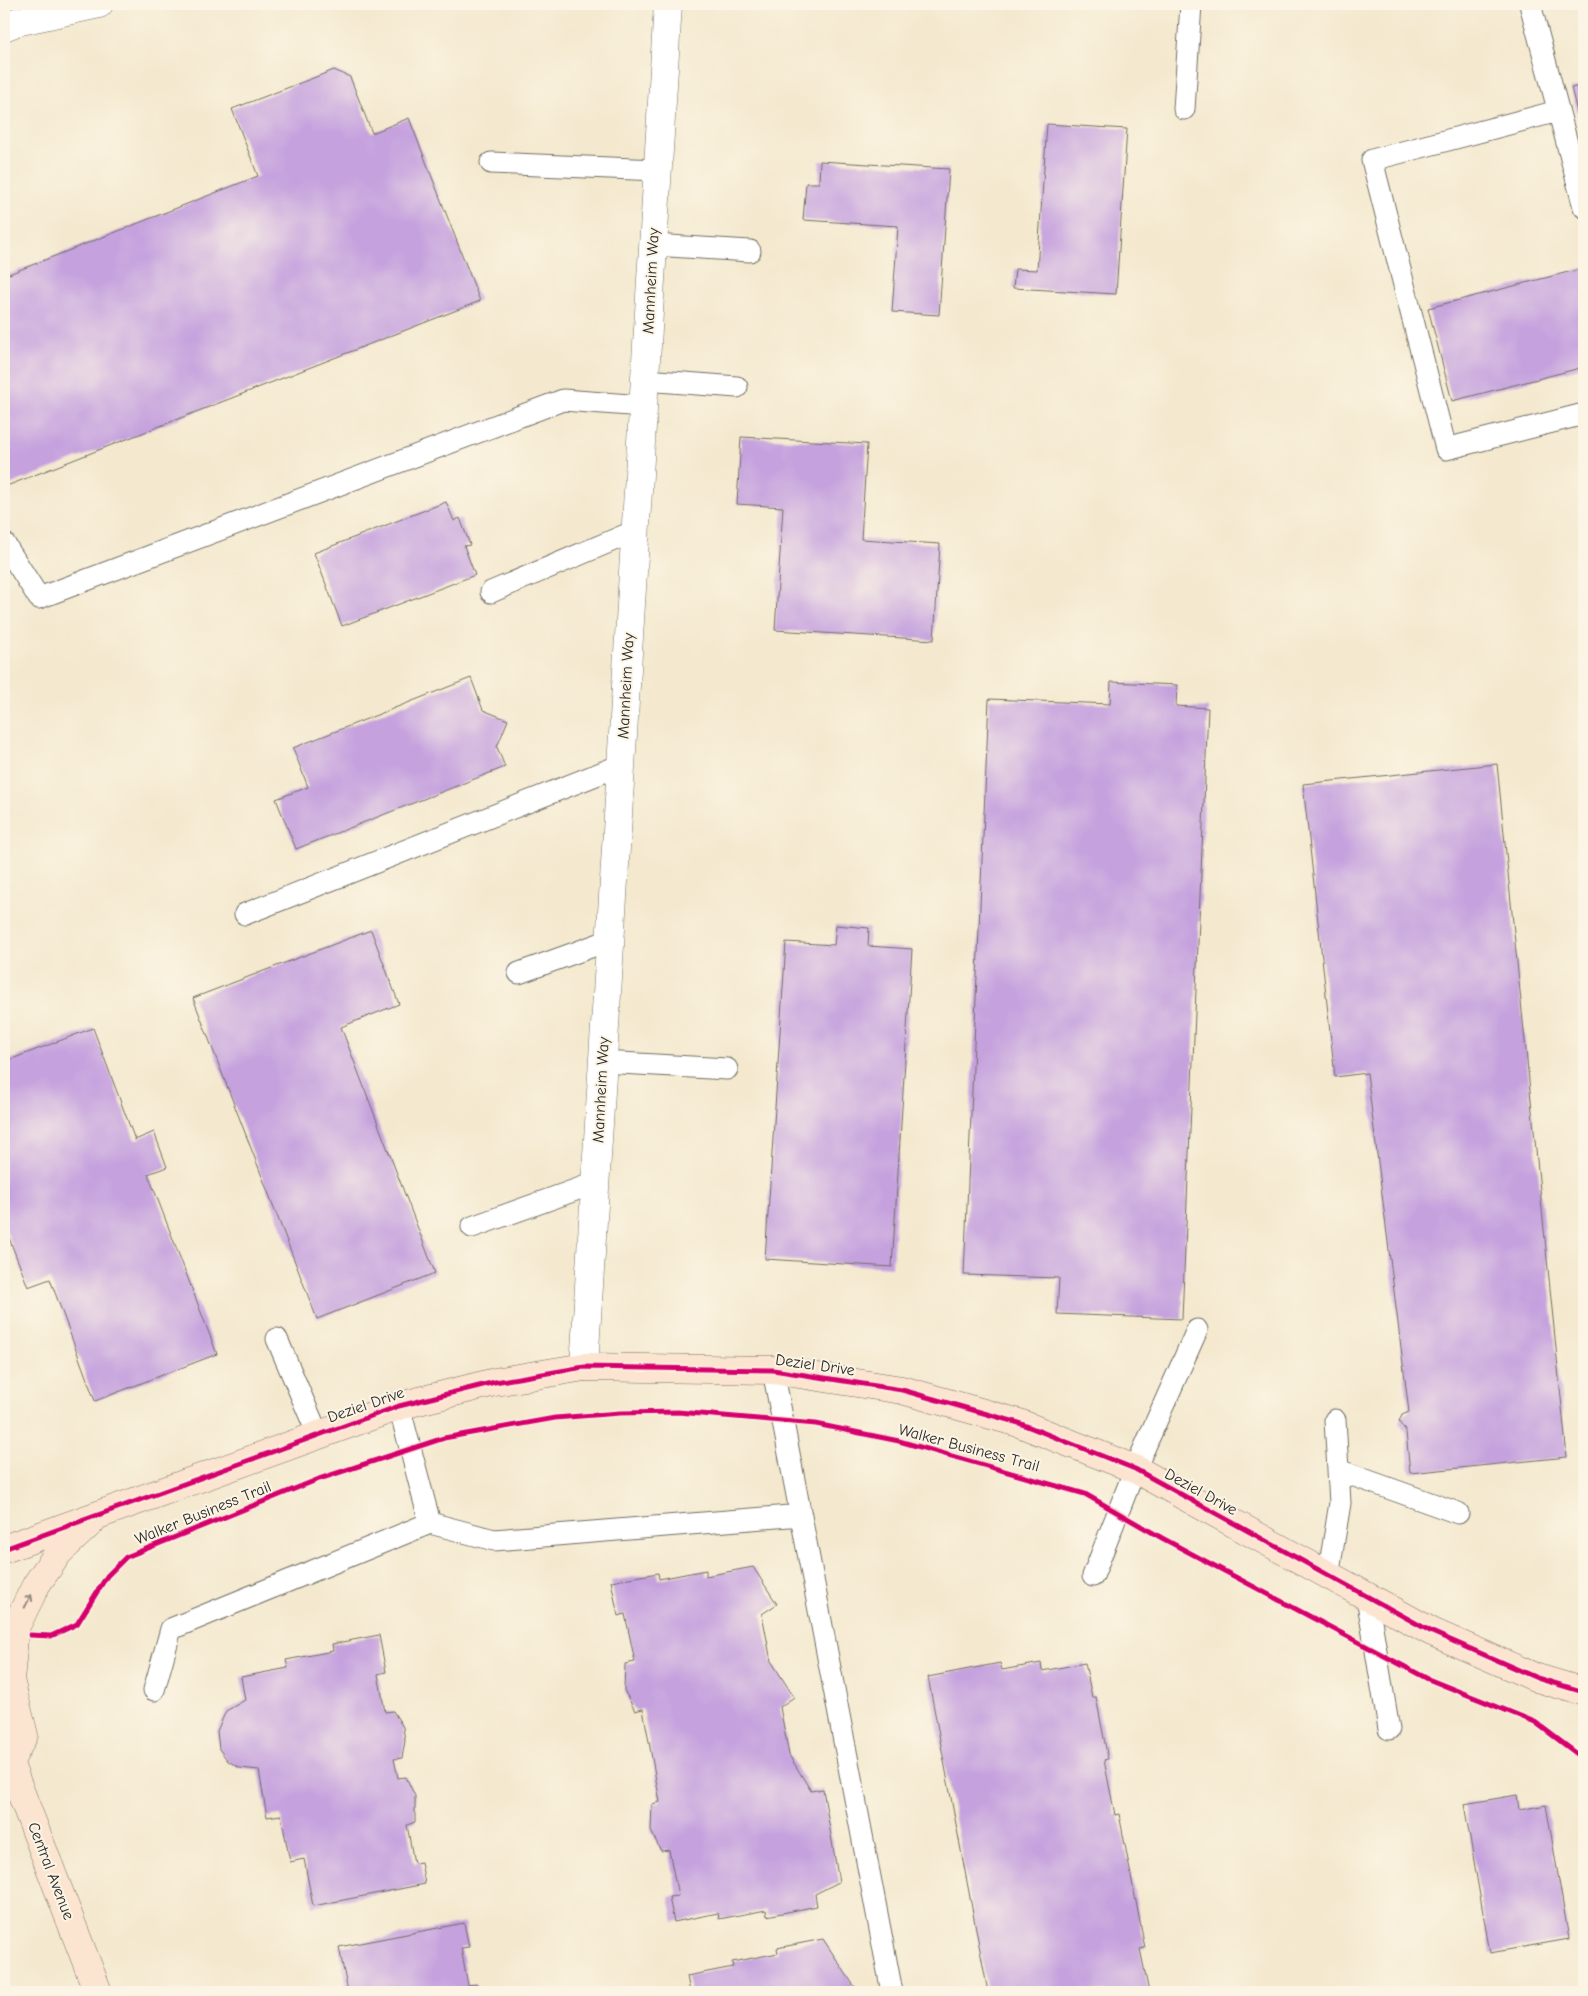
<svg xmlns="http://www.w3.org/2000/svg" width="1588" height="1996" viewBox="0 0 1588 1996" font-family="'Comic Neue',sans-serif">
	<rect width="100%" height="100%" fill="#fcf5e5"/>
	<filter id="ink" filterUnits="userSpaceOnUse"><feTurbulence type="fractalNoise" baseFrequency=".02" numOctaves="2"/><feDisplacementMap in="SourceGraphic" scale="10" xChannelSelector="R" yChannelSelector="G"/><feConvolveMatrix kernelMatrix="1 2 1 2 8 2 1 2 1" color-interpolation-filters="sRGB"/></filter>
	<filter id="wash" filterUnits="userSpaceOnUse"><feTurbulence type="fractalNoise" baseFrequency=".0096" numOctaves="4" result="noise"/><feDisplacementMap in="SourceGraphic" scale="20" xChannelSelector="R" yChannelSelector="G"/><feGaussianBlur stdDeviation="1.12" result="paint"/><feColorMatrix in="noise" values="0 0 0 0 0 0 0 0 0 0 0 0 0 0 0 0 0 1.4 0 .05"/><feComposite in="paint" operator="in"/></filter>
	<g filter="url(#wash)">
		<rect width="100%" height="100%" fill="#f4e9cf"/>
		<g id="blocks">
			<!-- building -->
			<path fill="#c5a1de" d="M334 70 350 77 372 133 409 118 480 301 4 487V276L258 176 232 109Z
				M1584 85V139L1571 88Z
				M1047 124 1127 129 1116 294 1013 288 1015 269 1037 270Z
				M820 161 949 169 939 315 892 312 898 226 803 220 806 183H819Z
				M1584 268V367L1452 401 1428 308Z
				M741 437 867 444 861 539 940 544 934 640 775 630 783 507 737 504Z
				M446 502 454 521 460 518 470 545 464 546 475 575 342 626 314 553Z
				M471 678 483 710 508 720 497 747 505 767 296 849 276 799 308 787 293 748Z
				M1111 682 1177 685 1176 706 1208 708 1182 1319 1057 1314 1059 1278 964 1275 989 699 1110 704Z
				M1497 764 1567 1457 1410 1473 1406 1432 1399 1422 1402 1415 1409 1412 1367 1073 1335 1077 1303 784Z
				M836 925 869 928 868 946 912 949 892 1267 765 1259 786 942 834 945Z
				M371 930 399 1004 341 1027 435 1273 317 1319 193 998Z
				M93 1028 135 1140 154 1132 167 1167 148 1174 217 1354 95 1401 50 1279 28 1287 4 1225V1062Z
				M753 1567 777 1604 762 1614 771 1661 794 1697 780 1707 789 1755 811 1791 823 1789 839 1882 815 1894 817 1906 767 1916 766 1910 719 1919 718 1913 674 1922 669 1897 678 1896 669 1850 661 1851 651 1831 652 1804 660 1802 643 1709 635 1711 624 1690 625 1664 635 1662 625 1614 618 1616 611 1581 658 1573 659 1579 706 1570V1576Z
				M379 1635 386 1672 378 1674 385 1712 393 1711 403 1727 405 1741 402 1758 394 1759 398 1778 406 1777 415 1796V1822L407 1825 414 1863 421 1862 425 1884 313 1906 304 1859 290 1862 281 1815 267 1817 259 1770 240 1768 228 1761 219 1749 217 1731 226 1711 245 1700 241 1677 288 1668 286 1660 333 1651 332 1644Z
				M1000 1663 1002 1670 1041 1663 1042 1671 1085 1663 1092 1697H1096L1108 1759 1104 1760 1115 1815 1119 1814 1145 1948 1140 1949 1149 1992H988L928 1677Z
				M1517 1795 1519 1810 1546 1805 1569 1939 1490 1953 1464 1804Z
				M464 1923 469 1947 461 1948 468 1985 476 1984 481 1992H348L339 1947Z
				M823 1939 858 1992H690L687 1976 733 1967 732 1962 778 1953 777 1948Z"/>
		</g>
	</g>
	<g filter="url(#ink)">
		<use href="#blocks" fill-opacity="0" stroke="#716e64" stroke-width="1"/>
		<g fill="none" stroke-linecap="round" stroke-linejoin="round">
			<!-- lane casing -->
			<g stroke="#716e64" stroke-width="23">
				<path id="lane" d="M1530 4 1584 207
					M1184 109 1191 4
					M1558 111 1372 160 1446 449 1584 414
					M491 163 658 170
					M653 245 750 251
					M645 380 737 387
					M4 543 39 598 563 400 643 406
					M491 592 635 531
					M245 914 621 765
					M519 973 610 940
					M602 1062 727 1069
					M472 1227 595 1183
					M277 1339 318 1435
					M773 1370 892 1992
					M399 1406 430 1523
					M1338 1470 1458 1513
					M1093 1576 1135 1469 1197 1330
					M1328 1577 1340 1503 1335 1420
					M1367 1597 1389 1729
					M154 1690 171 1629 430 1523 494 1540 801 1515"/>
			</g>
			<!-- street casing -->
			<g stroke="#716e64" stroke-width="29">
				<path id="street" d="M4 27 16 22 99 4
					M584 1367 668 4"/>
			</g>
			<!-- secondary casing -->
			<g stroke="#716e64" stroke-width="29">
				<path id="secondary" d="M4 1549 399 1406 495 1382 584 1367 773 1370 902 1390 1019 1423 1135 1469 1432 1632 1537 1678 1584 1692
					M4 1749 98 1992
					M9 1763 24 1735 10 1680 15 1628 36 1585 59 1552 91 1522"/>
			</g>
			<!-- lane -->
			<use href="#lane" stroke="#fff" stroke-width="21"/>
			<!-- street -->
			<use href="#street" stroke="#fff" stroke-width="28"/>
			<!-- secondary -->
			<use href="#secondary" stroke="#fce5d0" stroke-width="28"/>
			<!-- cycleway casing -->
			<g stroke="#fcf5e5" stroke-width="8">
				<path id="cycleway" d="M4 1549 399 1406 495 1382 584 1367 773 1370 902 1390 1019 1423 1135 1469 1432 1632 1537 1678 1584 1692
					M30 1635 51 1636 77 1624 107 1576 126 1557 319 1479 444 1438 555 1418 620 1413 678 1412 816 1424 899 1441 1085 1494 1162 1538 1428 1679 1535 1722 1584 1759"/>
			</g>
			<!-- cycleway -->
			<use href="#cycleway" stroke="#d6006c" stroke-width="5"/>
		</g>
		<!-- one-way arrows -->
		<defs><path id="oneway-shaft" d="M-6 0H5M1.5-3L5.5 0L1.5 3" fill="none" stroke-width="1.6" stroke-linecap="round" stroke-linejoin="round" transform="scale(1.25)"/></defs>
		<use stroke="#94887e" href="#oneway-shaft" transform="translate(28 1601) rotate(-63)"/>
	</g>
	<g text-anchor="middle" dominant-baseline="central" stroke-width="4" stroke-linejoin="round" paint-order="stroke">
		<!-- street labels -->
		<g font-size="16" fill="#2b2b2b" stroke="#fcf5e5">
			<text transform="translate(651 281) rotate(-87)">Mannheim Way</text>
			<text transform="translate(626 686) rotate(-87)">Mannheim Way</text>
			<text transform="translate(601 1090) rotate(-87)">Mannheim Way</text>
			<text transform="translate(815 1365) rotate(8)">Deziel Drive</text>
			<text transform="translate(366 1405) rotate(-19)">Deziel Drive</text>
			<text transform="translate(969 1448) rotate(15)">Walker Business Trail</text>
			<text transform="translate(1201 1492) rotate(29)">Deziel Drive</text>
			<text transform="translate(203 1513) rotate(-22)">Walker Business Trail</text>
			<text transform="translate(51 1871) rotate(69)">Central Avenue</text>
		</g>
	</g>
	<!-- margin -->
	<rect width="1588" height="1996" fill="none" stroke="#fcf5e5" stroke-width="20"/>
</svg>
